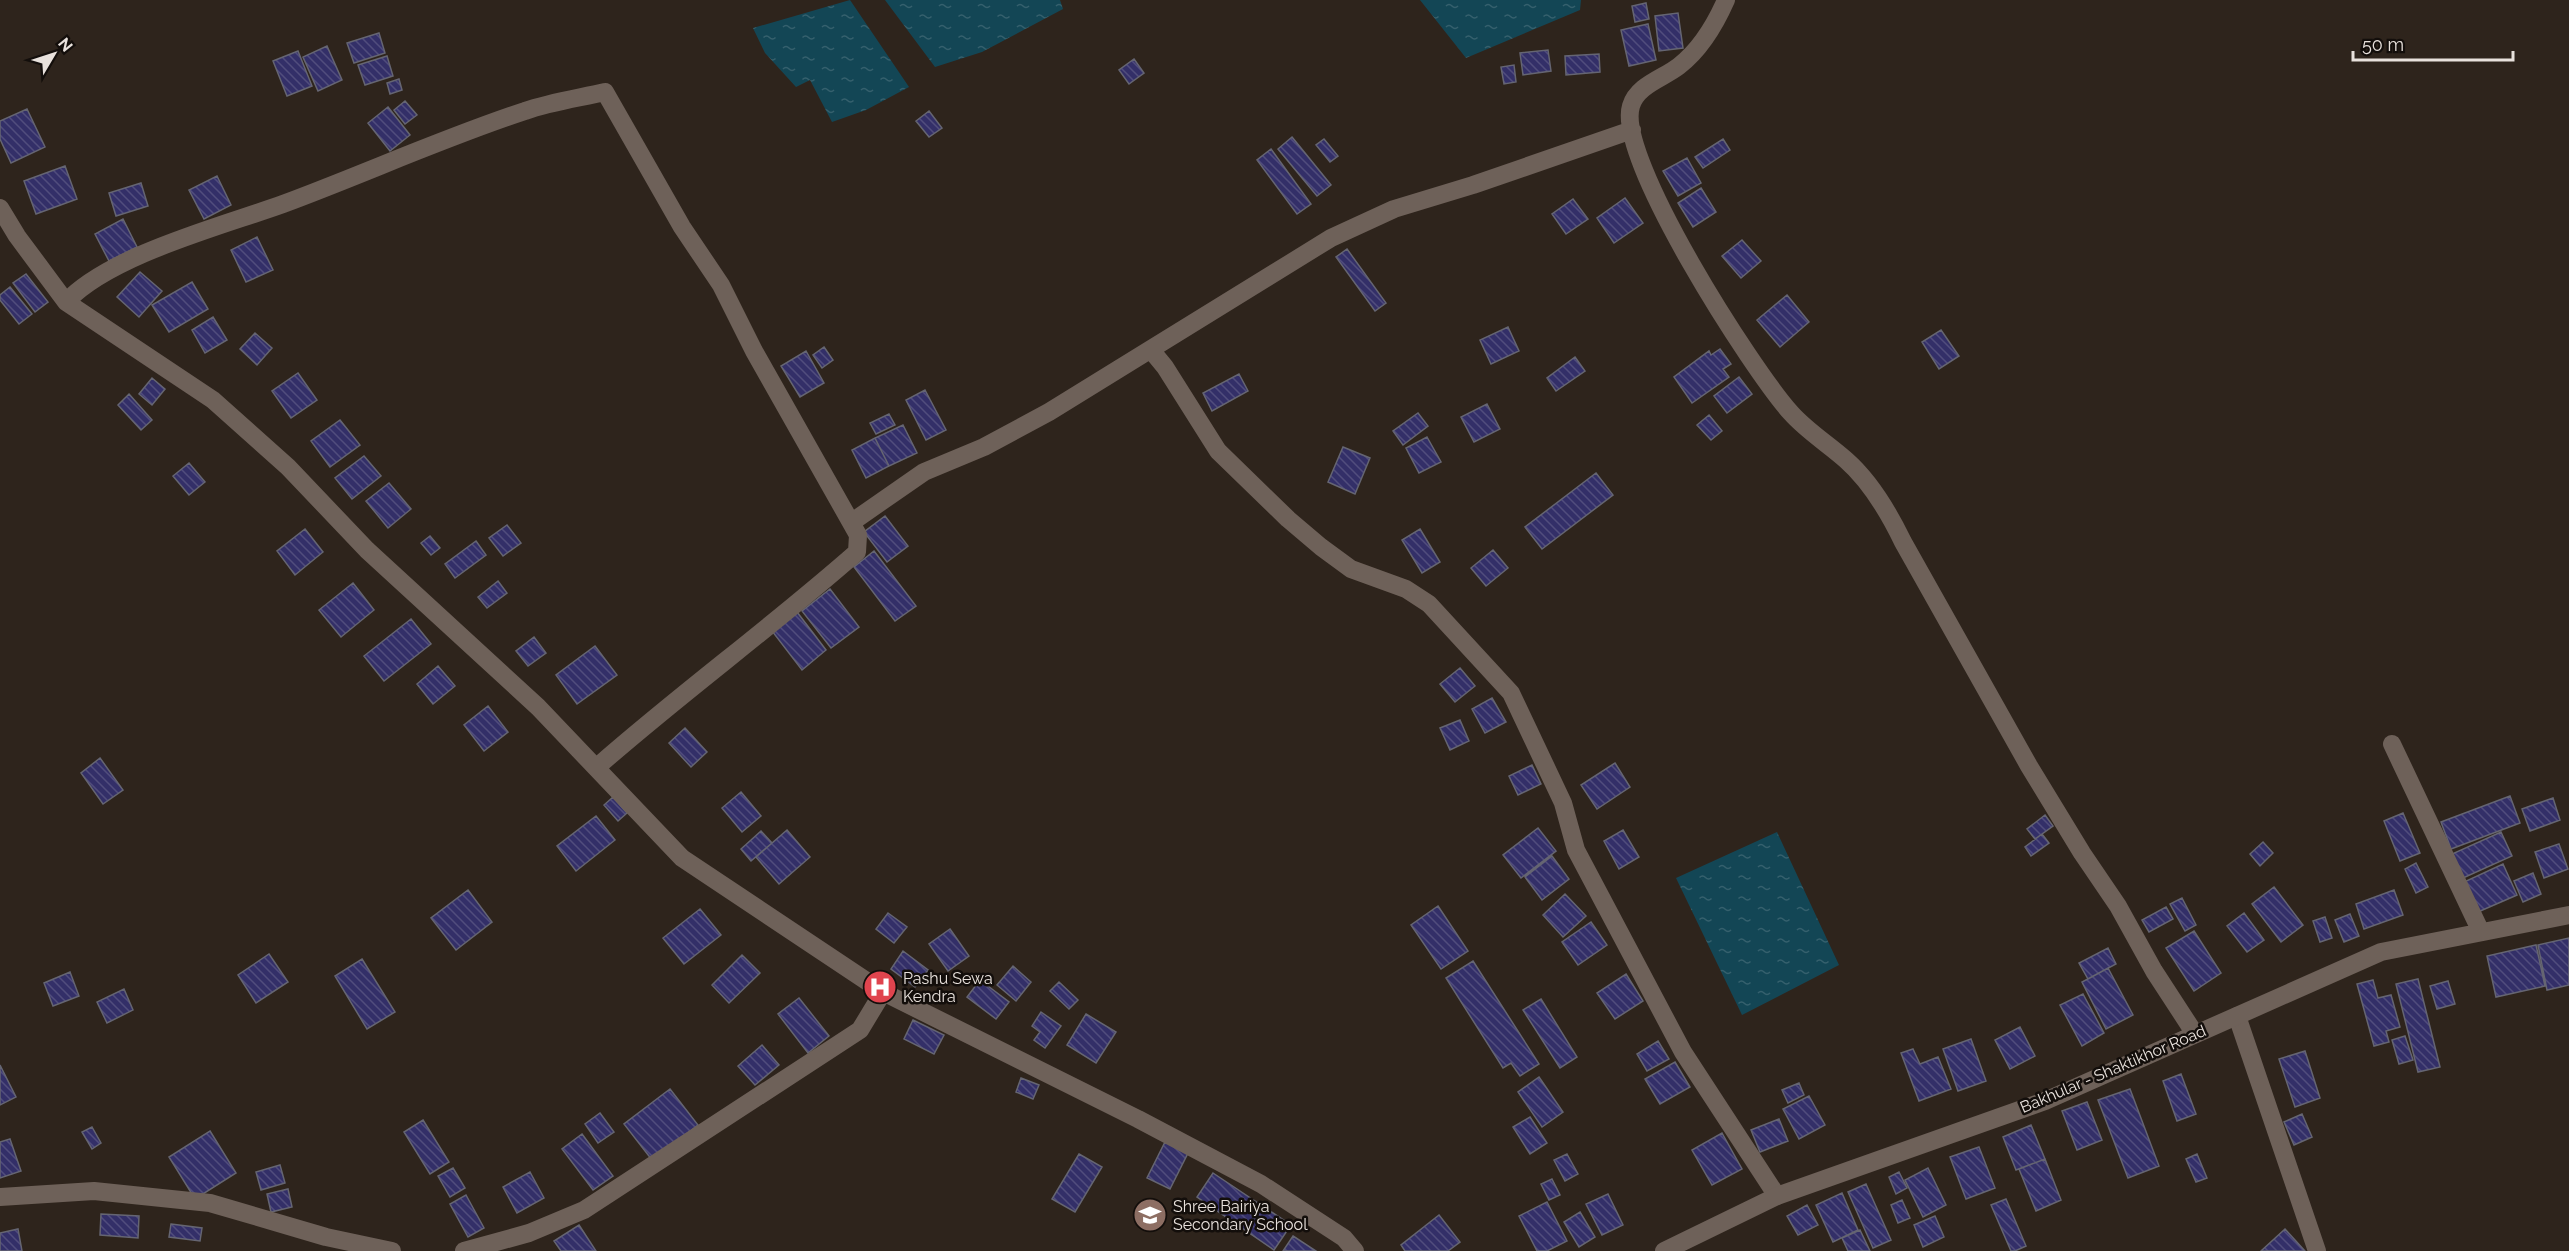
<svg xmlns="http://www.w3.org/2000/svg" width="2569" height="1251" viewBox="0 0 2569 1251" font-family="Raleway,sans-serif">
	<defs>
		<pattern id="water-ripples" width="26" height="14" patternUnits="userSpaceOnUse" patternTransform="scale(1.5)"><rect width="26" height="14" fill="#134655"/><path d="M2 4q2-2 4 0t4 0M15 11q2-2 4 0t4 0" fill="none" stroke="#35606d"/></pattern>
		<pattern id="building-back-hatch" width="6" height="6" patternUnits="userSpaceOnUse" patternTransform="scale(1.5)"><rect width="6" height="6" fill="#332f68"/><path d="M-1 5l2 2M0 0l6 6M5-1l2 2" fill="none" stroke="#514d7d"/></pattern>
	</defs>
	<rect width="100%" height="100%" fill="#2e241c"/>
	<!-- water -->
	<path fill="url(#water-ripples)" d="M850 0 909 87 866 110 832 122 810 80 796 87 765 53 753 28Z
		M885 0H1060L1063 9 982 52 935 67Z
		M1420 0H1581L1580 10 1466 58Z
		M1777 832 1839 965 1742 1015 1676 878Z"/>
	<!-- building -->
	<path fill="url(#building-back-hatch)" stroke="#656572" stroke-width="1.5" d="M1646 3 1649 19 1635 22 1632 6Z
		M1678 13 1683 48 1659 51 1655 16Z
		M1648 24 1656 60 1629 66 1621 30Z
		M379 33 385 53 354 63 347 43Z
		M327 46 342 80 318 91 303 57Z
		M1548 50 1551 71 1523 75 1520 53Z
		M298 51 312 86 287 96 273 61Z
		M1599 54 1600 72 1566 75 1565 56Z
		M387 56 393 76 365 85 358 65Z
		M1134 59 1144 73 1129 84 1119 70Z
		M1514 65 1516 82 1504 84 1501 67Z
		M399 79 402 90 390 94 387 83Z
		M405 101 417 115 405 124 394 110Z
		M388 107 410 135 390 151 368 123Z
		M27 109 45 147 11 163 0 139V121Z
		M929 111 942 128 929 137 916 121Z
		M1292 137 1331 185 1317 196 1278 149Z
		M1324 139 1338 156 1330 162 1316 145Z
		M1723 139 1730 150 1703 168 1695 157Z
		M1271 149 1311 204 1297 214 1257 160Z
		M1687 158 1701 183 1678 196 1663 171Z
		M65 166 77 199 36 214 24 181Z
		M217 176 231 205 204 219 189 190Z
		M141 183 148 206 116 216 109 193Z
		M1701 188 1716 212 1693 227 1678 203Z
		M1625 198 1643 223 1614 243 1597 218Z
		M1573 199 1588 219 1566 234 1552 214Z
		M123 219 137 247 109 261 95 234Z
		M257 237 273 270 246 282 231 250Z
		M1742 240 1761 261 1741 278 1722 256Z
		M1347 249 1386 303 1375 311 1336 257Z
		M140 272 162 291 139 317 117 297Z
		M26 274 48 302 35 312 13 283Z
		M192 282 208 309 169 332 152 305Z
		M10 287 32 314 19 324 0 300V295Z
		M1787 295 1809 322 1780 347 1757 320Z
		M213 317 227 340 205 353 192 330Z
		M1508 327 1519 351 1491 364 1480 340Z
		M1941 330 1959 356 1939 369 1922 342Z
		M255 333 272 348 257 365 240 349Z
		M824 347 833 360 822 368 813 355Z
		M1720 349 1731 364 1723 369 1729 377 1692 403 1674 377 1709 351 1711 355Z
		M806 351 824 383 800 397 781 366Z
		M1575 357 1585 371 1556 391 1547 378Z
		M298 373 317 400 291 418 272 391Z
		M1239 374 1248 391 1212 411 1203 393Z
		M1739 377 1752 394 1727 413 1714 396Z
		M152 378 165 389 152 405 139 394Z
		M925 390 946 430 926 440 906 400Z
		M129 394 152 420 141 430 118 405Z
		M1487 404 1500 429 1474 442 1461 417Z
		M1418 413 1428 426 1403 445 1393 431Z
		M889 414 895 425 876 434 870 423Z
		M1709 415 1722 431 1711 440 1697 425Z
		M340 420 360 445 330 467 311 441Z
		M903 425 917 453 889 466 875 438Z
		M1427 437 1441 462 1419 473 1406 448Z
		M875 438 889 466 866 478 852 450Z
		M1343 447 1370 458 1355 494 1328 482Z
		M364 456 381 476 352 499 335 478Z
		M189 463 205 482 189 495 173 476Z
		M1596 473 1613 495 1542 549 1525 527Z
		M389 483 411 509 388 528 366 501Z
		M885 516 908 546 887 562 864 532Z
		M507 525 521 543 503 556 489 538Z
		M305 529 323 552 295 575 277 551Z
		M1420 529 1440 562 1422 573 1402 540Z
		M430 536 440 548 431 555 421 543Z
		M476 541 486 555 455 578 445 564Z
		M1493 550 1508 568 1486 586 1471 568Z
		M874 551 916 606 895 621 854 567Z
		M498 581 507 593 487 608 478 597Z
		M353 583 374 610 341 637 319 610Z
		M830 589 859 627 831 648 802 611Z
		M797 612 826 650 802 670 772 631Z
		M411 619 431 644 384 681 364 656Z
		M534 637 546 653 528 666 516 651Z
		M595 646 617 675 577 704 556 675Z
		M438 666 455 686 433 704 417 684Z
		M1460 668 1475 686 1455 702 1440 684Z
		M1492 698 1506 722 1485 733 1472 709Z
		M488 706 508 732 484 751 464 725Z
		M1460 720 1469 741 1450 750 1440 728Z
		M685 728 707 752 691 767 669 743Z
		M100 758 123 790 103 804 81 773Z
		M1615 763 1630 787 1597 809 1581 785Z
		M1532 765 1541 784 1518 795 1509 776Z
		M741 792 761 816 742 832 722 808Z
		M2510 796 2520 823 2451 849 2441 822Z
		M613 797 627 813 618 821 604 805Z
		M2553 798 2560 820 2530 831 2522 809Z
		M2403 813 2420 853 2400 861 2384 821Z
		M2045 815 2053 826 2035 839 2027 829Z
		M596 816 615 840 576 871 557 846Z
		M1538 828 1556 851 1521 878 1503 855Z
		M787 830 810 857 779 884 756 857Z
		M1623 830 1639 857 1619 869 1604 841Z
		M761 831 772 843 751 861 741 849Z
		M2501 832 2512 856 2463 878 2452 854Z
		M2042 834 2049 843 2031 856 2025 847Z
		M2263 842 2273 853 2260 866 2250 854Z
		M2559 844 2568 869 2544 878 2535 852Z
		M1552 856 1569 879 1542 900 1525 877Z
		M2416 863 2428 887 2416 893 2405 869Z
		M2503 864 2517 895 2478 912 2464 882Z
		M2533 873 2541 894 2523 902 2514 881Z
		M2274 887 2303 925 2281 942 2252 904Z
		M468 890 492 922 456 950 431 918Z
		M2394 890 2403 915 2364 929 2356 904Z
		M1565 894 1586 916 1563 937 1543 915Z
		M2182 898 2196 925 2185 931 2170 904Z
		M1438 906 1468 951 1441 969 1411 925Z
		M2166 907 2173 919 2149 932 2142 920Z
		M700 909 721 935 684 964 663 938Z
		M888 913 907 927 894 943 876 929Z
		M2244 913 2264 940 2247 952 2227 926Z
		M2350 914 2359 936 2344 942 2335 920Z
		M2325 917 2332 938 2320 942 2313 921Z
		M1591 922 1607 945 1578 965 1562 942Z
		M950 929 969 956 948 971 929 944Z
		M2194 931 2221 973 2194 991 2166 948Z
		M2569 938V985L2547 990 2538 945Z
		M2536 945 2545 986 2496 997 2487 956Z
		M2108 948 2116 964 2088 979 2079 963Z
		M903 951 928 970 915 987 891 969Z
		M269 954 288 982 256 1003 238 975Z
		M742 955 760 973 729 1003 712 985Z
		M362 959 395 1012 367 1029 335 976Z
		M1473 961 1539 1064 1520 1076 1511 1063 1503 1068 1446 978Z
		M1013 966 1031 982 1016 1001 997 985Z
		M2108 968 2133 1015 2106 1029 2082 982Z
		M70 972 79 996 53 1006 44 983Z
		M1626 974 1643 1001 1615 1019 1597 993Z
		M2418 979 2440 1067 2418 1072 2396 984Z
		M980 980 1009 1002 996 1019 967 997Z
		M2373 980 2378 998 2391 995 2400 1027 2386 1031 2389 1042 2374 1046 2357 984Z
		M2448 981 2455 1004 2437 1009 2430 986Z
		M1059 982 1078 1000 1069 1009 1050 991Z
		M124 989 133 1010 107 1023 97 1002Z
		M2083 994 2104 1033 2082 1046 2060 1005Z
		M799 998 829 1036 808 1053 778 1014Z
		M1541 999 1577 1057 1560 1068 1523 1010Z
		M1041 1012 1061 1026 1045 1048 1034 1040 1040 1032 1032 1026Z
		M1086 1014 1116 1032 1096 1063 1067 1045Z
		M913 1020 944 1035 934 1054 904 1039Z
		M2020 1027 2035 1056 2010 1069 1995 1040Z
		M2405 1036 2413 1060 2399 1064 2392 1040Z
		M1971 1039 1986 1081 1958 1091 1943 1049Z
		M1658 1041 1669 1059 1647 1071 1637 1054Z
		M762 1045 779 1065 755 1085 738 1066Z
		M1913 1049 1920 1064 1938 1057 1951 1089 1919 1101 1901 1053Z
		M2305 1051 2320 1098 2295 1107 2279 1059Z
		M1675 1062 1690 1087 1660 1104 1645 1079Z
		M0 1065 16 1097 0 1105Z
		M2181 1074 2196 1114 2177 1121 2163 1081Z
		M1539 1077 1563 1112 1542 1127 1518 1092Z
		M1021 1078 1039 1085 1033 1099 1016 1092Z
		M1799 1083 1804 1095 1788 1103 1782 1090Z
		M670 1089 698 1125 652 1160 624 1124Z
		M2130 1089 2159 1166 2128 1178 2098 1100Z
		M1809 1096 1825 1125 1799 1139 1783 1109Z
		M2087 1102 2102 1140 2077 1150 2062 1111Z
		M600 1113 614 1132 598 1143 585 1124Z
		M2302 1114 2312 1137 2294 1145 2284 1122Z
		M1530 1117 1547 1143 1530 1154 1513 1127Z
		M1779 1119 1788 1141 1760 1152 1751 1130Z
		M423 1120 449 1162 430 1174 404 1132Z
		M2031 1125 2045 1159 2016 1170 2003 1137Z
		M92 1127 101 1143 92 1149 82 1132Z
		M210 1131 236 1173 195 1199 169 1157Z
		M1722 1133 1742 1169 1712 1185 1692 1150Z
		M582 1134 613 1176 593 1190 562 1149Z
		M10 1139 21 1171 0 1178V1142Z
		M1165 1142 1188 1153 1170 1189 1147 1178Z
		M1979 1147 1995 1188 1966 1199 1950 1157Z
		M1079 1154 1102 1167 1075 1212 1052 1199Z
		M1567 1154 1578 1174 1565 1181 1554 1160Z
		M2197 1154 2207 1178 2196 1182 2186 1159Z
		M2045 1159 2061 1200 2036 1211 2019 1169Z
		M280 1165 285 1183 261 1190 256 1172Z
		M453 1168 465 1188 450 1197 438 1176Z
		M1928 1168 1946 1205 1923 1217 1905 1180Z
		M530 1172 544 1198 517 1213 503 1187Z
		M1899 1172 1907 1188 1896 1194 1889 1177Z
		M1213 1173 1291 1225 1274 1250 1197 1197Z
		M1552 1179 1560 1195 1549 1200 1541 1184Z
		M1866 1184 1891 1240 1873 1248 1848 1192Z
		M288 1189 292 1207 271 1212 267 1194Z
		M1842 1193 1858 1230 1833 1242 1816 1205Z
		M1608 1194 1623 1225 1602 1235 1586 1204Z
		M466 1195 484 1228 468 1237 450 1204Z
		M2006 1199 2026 1246 2015 1251H2011L1991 1205Z
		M1902 1200 1910 1218 1898 1223 1891 1205Z
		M1547 1202 1567 1241 1547 1251H1537L1519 1216Z
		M1807 1205 1818 1225 1798 1235 1787 1216Z
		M1580 1212 1595 1237 1579 1247 1564 1222Z
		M101 1214 139 1216 138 1238 100 1235Z
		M1439 1215 1460 1242 1448 1251H1405L1401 1245Z
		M1935 1216 1944 1237 1923 1247 1914 1225Z
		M171 1224 202 1228 200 1241 169 1237Z
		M579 1225 596 1251H561L554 1241Z
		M18 1229 22 1251H0V1233Z
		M2285 1229 2305 1251H2261Z
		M1860 1230 1870 1251H1848L1842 1238Z
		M1293 1236 1316 1251H1283Z"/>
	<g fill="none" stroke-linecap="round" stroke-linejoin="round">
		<!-- minor -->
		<path stroke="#6e6159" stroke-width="18" d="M1726 0C1715 25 1701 49 1679 66 1664 78 1637 85 1631 106 1615 157 1753 371 1791 413 1807 431 1828 444 1846 460 1871 482 1889 513 1903 542L2029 766 2082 853 2118 906 2154 971 2195 1034
			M0 208 17 236 66 302 213 400 288 467 367 550 538 707 682 858 883 992 1138 1119 1261 1184 1344 1238 1355 1251
			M66 302C110 255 222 226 283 204 364 174 443 138 525 111 550 102 579 98 605 92L682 227 721 285 754 351 858 535 857 552C772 627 681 693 597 767
			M1151 350 1165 367 1218 451 1288 519 1321 547 1351 569 1406 589 1429 604 1511 693 1563 803 1576 850 1683 1052 1777 1196
			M852 522 924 472 984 447 1049 412 1331 238 1394 209 1473 185 1632 130
			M2237 1016 2317 1251
			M0 1197 94 1191 210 1203 326 1237 392 1251
			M464 1251 529 1233 584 1210 860 1030 883 992"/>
		<!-- tertiary -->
		<path stroke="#6e6159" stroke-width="18" d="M2392 744 2481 932
			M1664 1251 1777 1196 2045 1101 2381 952 2569 915"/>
	</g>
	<!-- icons -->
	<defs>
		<g id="hospital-disc" transform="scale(1.725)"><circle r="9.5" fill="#e0444e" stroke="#130e0b"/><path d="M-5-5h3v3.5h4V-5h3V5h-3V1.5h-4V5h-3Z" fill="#fff"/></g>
		<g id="school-disc" transform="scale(1.725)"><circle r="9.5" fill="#8d6e63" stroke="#130e0b"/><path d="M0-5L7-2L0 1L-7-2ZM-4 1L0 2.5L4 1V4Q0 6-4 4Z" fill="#fff"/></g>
	</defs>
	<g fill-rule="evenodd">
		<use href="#hospital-disc" x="880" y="987"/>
		<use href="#school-disc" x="1150" y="1215"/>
	</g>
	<g text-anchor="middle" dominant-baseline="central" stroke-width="5" stroke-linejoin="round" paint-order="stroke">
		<!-- poi labels -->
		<g font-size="16" fill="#e8e1dc" stroke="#130e0b" text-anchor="start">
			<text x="903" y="978">Pashu Sewa<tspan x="903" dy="18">Kendra</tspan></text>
			<text x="1173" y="1206">Shree Bairiya<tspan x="1173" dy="18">Secondary School</tspan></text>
		</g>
		<!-- street labels -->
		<g font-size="16" fill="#e8e1dc" stroke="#130e0b">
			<text transform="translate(2113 1069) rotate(-23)">Bakhular - Shaktikhor Road</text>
		</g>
	</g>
	<!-- north arrow -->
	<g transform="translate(54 54) rotate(51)" stroke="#130e0b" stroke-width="4.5" paint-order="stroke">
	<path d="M0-4.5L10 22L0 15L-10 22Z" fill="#e8e1dc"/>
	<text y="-9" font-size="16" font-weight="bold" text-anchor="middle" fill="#e8e1dc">N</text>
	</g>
	<!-- scale -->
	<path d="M2353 51v9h160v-9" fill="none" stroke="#e8e1dc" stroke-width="3"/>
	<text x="2362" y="51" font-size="18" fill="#e8e1dc" stroke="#130e0b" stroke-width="4.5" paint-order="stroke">50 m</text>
</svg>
